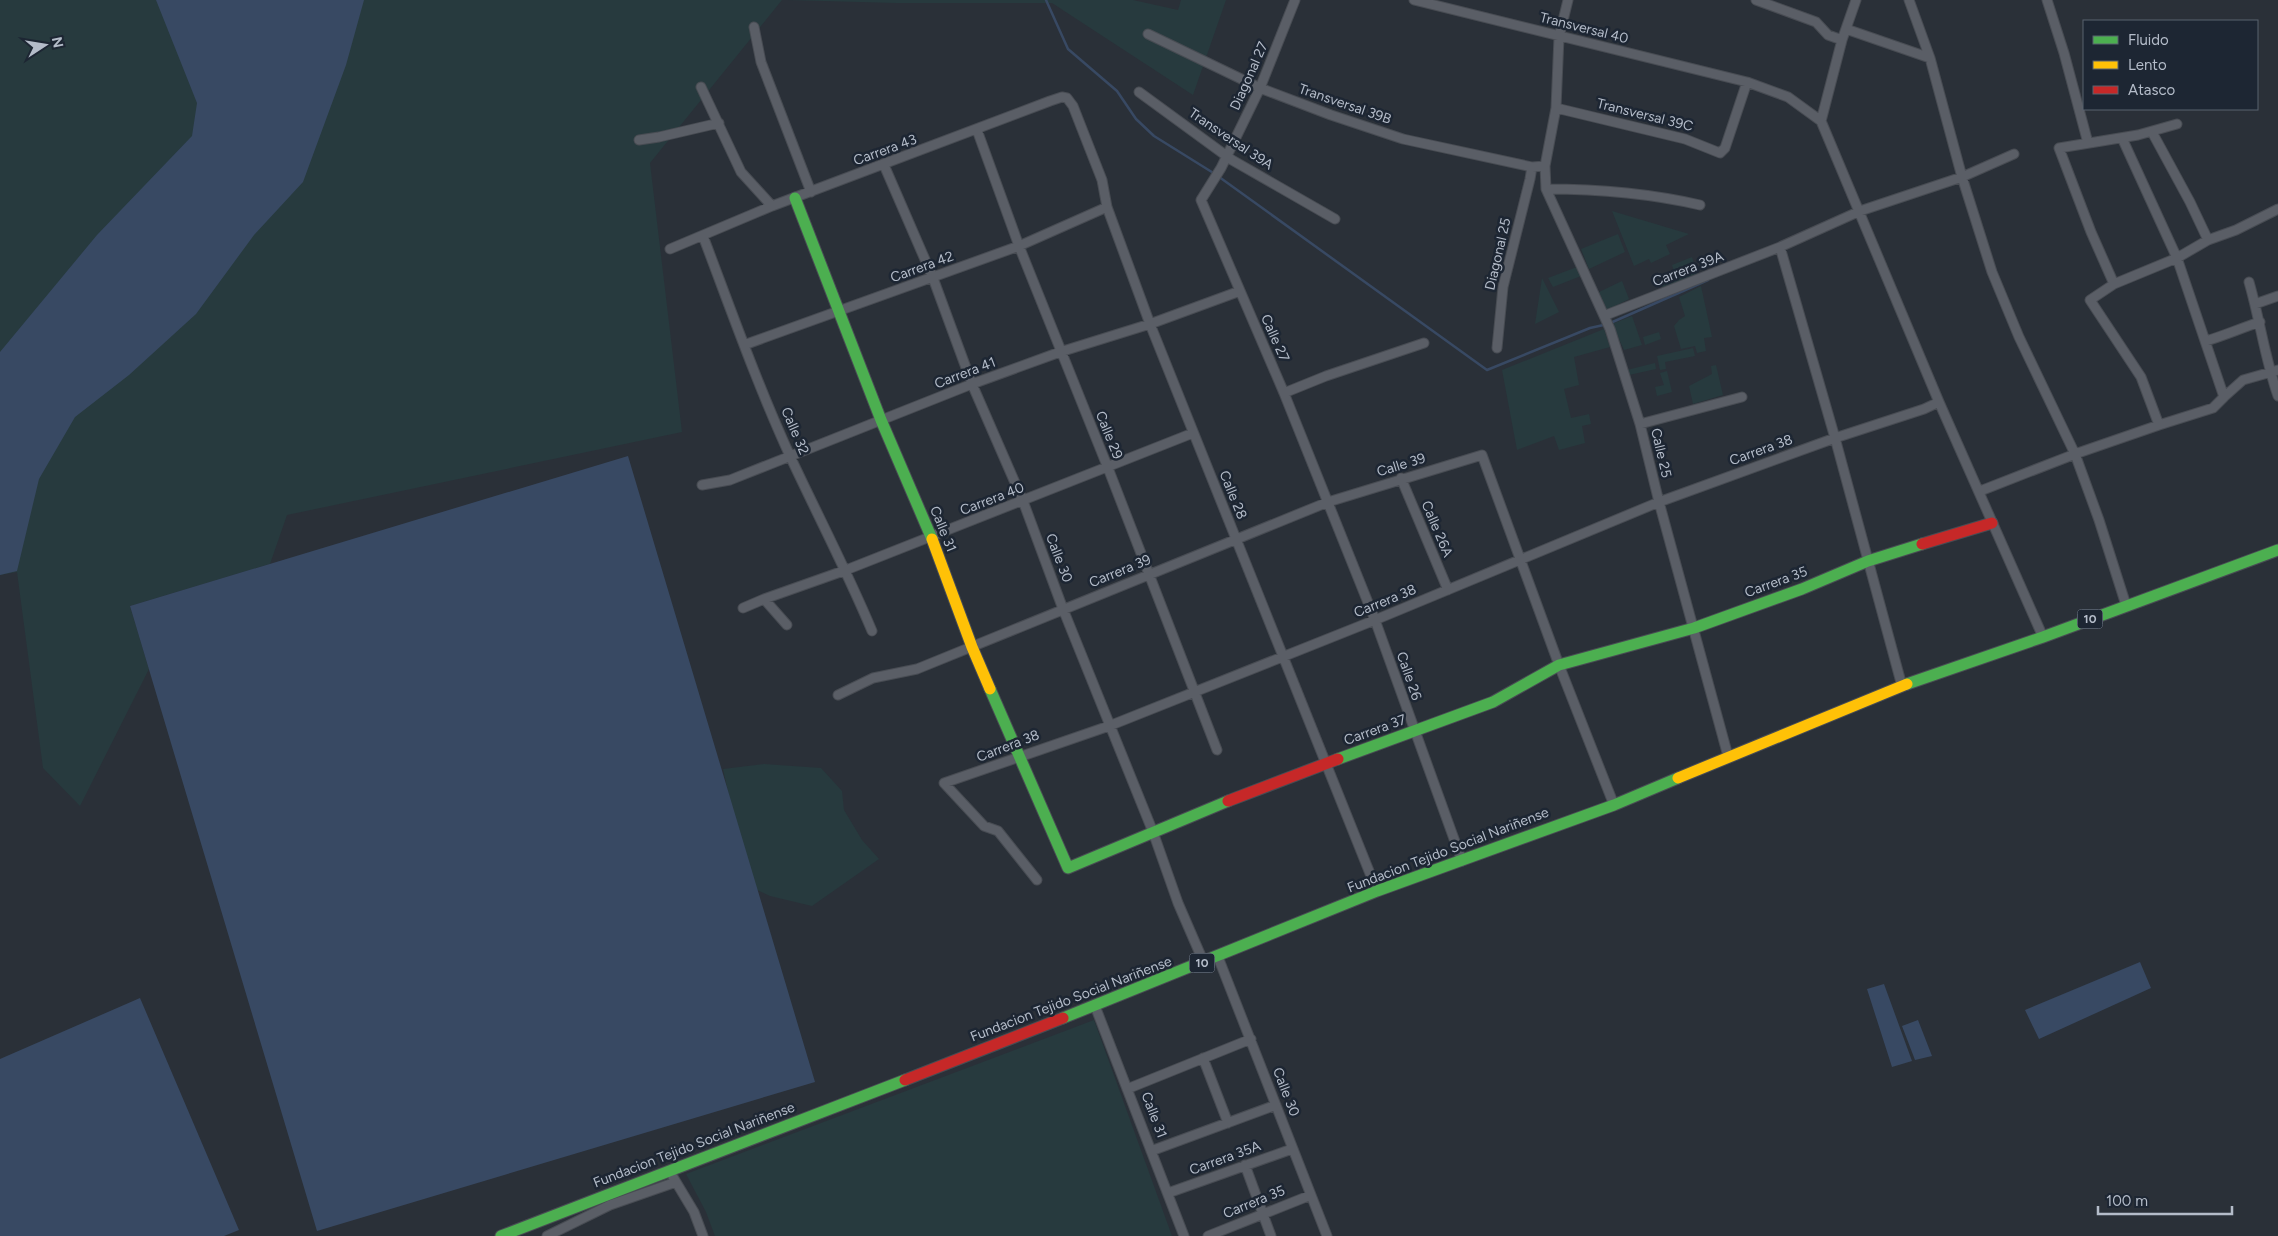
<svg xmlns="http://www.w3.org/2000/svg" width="2278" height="1236" viewBox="0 0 2278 1236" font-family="Figtree,sans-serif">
	<rect width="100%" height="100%" fill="#2a3038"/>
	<!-- green -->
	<path fill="#273a3e" d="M0 0H782L650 163 682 432 287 515 270 564 130 606 149 669 80 806 43 768 17 572 0 575Z
		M787 0H1133L1178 10 1181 0H1226L1193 95 1052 3H896Z
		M1612 211 1689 234 1666 245 1670 254 1651 263 1649 259 1634 266Z
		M1618 234 1625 252 1589 269 1581 249Z
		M1692 257 1698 276 1663 289 1659 278 1674 271 1672 265Z
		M1577 267 1581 276 1553 287 1548 278Z
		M1542 278 1559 312 1535 324Z
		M1622 281 1629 299 1607 310 1599 292Z
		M1701 286 1712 337 1704 338 1706 351 1697 353 1695 346 1681 349 1674 326 1679 320 1685 316 1679 297Z
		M1632 316 1642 345 1624 350 1612 324Z
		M1604 329 1610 347 1574 357 1579 385 1564 389 1571 418 1589 414 1591 424 1582 426 1585 443 1559 450 1554 436 1517 450 1502 370Z
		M1659 332 1661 339 1645 345 1643 337Z
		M1693 348 1695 356 1665 362 1666 369 1660 370 1657 356Z
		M1655 363 1656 369 1629 375 1627 370Z
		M1716 365 1723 395 1693 404 1689 386 1712 374 1711 366Z
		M1667 371 1672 392 1657 396 1655 387 1664 385 1660 373Z
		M764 764 821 768 842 791 844 810 862 840 879 859 812 906 770 896 749 886 723 769Z
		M1094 1020 1172 1236H715L706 1212 686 1174Z"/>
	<!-- water -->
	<path fill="#384963" d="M156 0H364L346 65 303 182 254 235 196 314 129 375 75 417 39 479 17 571 0 575V352L97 235 192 136 197 103Z
		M628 456 815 1082 317 1231 130 606Z
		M2140 962 2151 988 2039 1039 2025 1010Z
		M1884 984 1912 1061 1892 1067 1867 989Z
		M140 998 239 1230 224 1236H0V1059Z
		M1918 1020 1932 1056 1915 1060 1902 1026Z"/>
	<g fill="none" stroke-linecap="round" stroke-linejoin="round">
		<!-- stream -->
		<path stroke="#384963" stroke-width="2.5" d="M1046 0 1068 49 1117 91 1136 119 1154 136 1215 174 1487 370 1590 328 1608 324 1708 280"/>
		<!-- street casing -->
		<g stroke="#484c53" stroke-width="11">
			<path id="street" d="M1295 0 1260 88 1221 168 1201 200 1284 393 1375 620 1462 861
				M1414 0 1747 82 1788 97 1821 121 1939 402 2043 637
				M1568 0 1559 37 1556 108 1545 166 1546 189 1610 329 1640 424 1659 502 1728 756
				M1756 0 1816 22 1828 35 1842 40
				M1909 0 1930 58 1962 177 1992 272 2019 337 2075 454 2099 520 2126 605
				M2047 0 2064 53 2088 143
				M754 27 761 62 811 192
				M1846 29 1930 58
				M1148 34 1260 88 1331 115 1403 139 1532 167 1545 166
				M701 87 741 172 772 206
				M1139 92 1232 160 1335 219
				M1556 108 1685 139 1720 153 1725 148 1747 82
				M1821 121 1842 40 1856 0
				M977 130 1019 246 1108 468 1217 750
				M2152 132 2190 202 2208 240
				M639 140 659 137 719 123
				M884 165 933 278 972 384 1023 501 1063 609 1153 832 1178 903 1204 963
				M1546 189C1599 189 1648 193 1700 205
				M703 236C731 310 757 384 790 456 817 514 847 571 872 631
				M1780 247 1835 438 1902 686
				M670 249 772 206 1050 101 1062 97 1067 98 1073 106 1102 180 1107 207 1150 324 1377 891
				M2249 282C2260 320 2265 359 2278 396
				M2114 284 2091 232 2059 148 2138 135 2177 124
				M2255 304 2278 296
				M1606 315 1780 247 1860 211 1962 177 2014 154
				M2206 341C2226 335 2241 328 2260 322
				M744 345 1019 246 1107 207
				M1497 348 1503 287 1530 179 1532 167
				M1284 393 1326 376 1424 343
				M2224 397 2243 380 2278 370
				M1640 424 1742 397
				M2159 425 2141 377 2090 300 2114 284 2177 258 2208 240 2236 230 2278 209
				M1401 478 1448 590
				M702 485 730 480 972 384 1060 352 1150 324 1240 291
				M1980 491 2075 454 2159 425 2213 408 2224 397 2177 258 2122 138
				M764 599 787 625
				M743 608 764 599 846 570 1193 433
				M838 695 873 678 917 669 1328 502 1482 455 1559 665 1614 805
				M1037 880 998 831 984 826 944 783 1109 726 1375 620 1659 502 1835 438 1924 409 1939 402
				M1218 957 1327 1236
				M1095 1006 1184 1236
				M1203 1058 1228 1123
				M1127 1089 1251 1039
				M1151 1151 1276 1105
				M1245 1165 1271 1236
				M673 1177 694 1212 703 1236
				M1168 1193 1292 1149
				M547 1236 610 1205 676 1182
				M1208 1236 1311 1195"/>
		</g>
		<!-- fast casing -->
		<g stroke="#484c53" stroke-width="13">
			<path id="fast" d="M795 198 881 420 932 539
				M1907 684 2043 637 2278 550
				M990 689 1068 868 1228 801
				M1338 759 1493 702 1559 665 1694 628 1802 589 1868 561 1922 544
				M1063 1018 1377 891 1614 805 1678 778
				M501 1236 905 1080"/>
		</g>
		<!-- slow casing -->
		<g stroke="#484c53" stroke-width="13">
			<path id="slow" d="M932 539 972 647 990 689
				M1678 778 1907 684"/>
		</g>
		<!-- jam casing -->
		<g stroke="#484c53" stroke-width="13">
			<path id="jam" d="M1922 544 1992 523
				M1228 801 1338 759
				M905 1080 1063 1018"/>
		</g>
		<!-- street -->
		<use href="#street" stroke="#5a5e66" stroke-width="9"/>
		<!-- fast -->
		<use href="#fast" stroke="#4caf50" stroke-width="11"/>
		<!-- slow -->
		<use href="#slow" stroke="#ffc107" stroke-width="11"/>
		<!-- jam -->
		<use href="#jam" stroke="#c62828" stroke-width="11"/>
	</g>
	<g text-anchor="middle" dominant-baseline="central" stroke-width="5" stroke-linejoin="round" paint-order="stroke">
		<!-- shield labels -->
		<g fill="#1d2633" stroke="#878f9c" stroke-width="1">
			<rect x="2077.5" y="609.5" width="25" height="19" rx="4"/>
			<rect x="1189.5" y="953.5" width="25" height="19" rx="4"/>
		</g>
		<g font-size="12" font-weight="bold" fill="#b4bcc9">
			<text x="2090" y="619">10</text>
			<text x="1202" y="963">10</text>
		</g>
		<!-- street labels -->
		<g font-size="14" fill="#b4bcc9" stroke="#1d2633">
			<text transform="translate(1584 28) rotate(14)">Transversal 40</text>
			<text transform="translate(1249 76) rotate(-66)">Diagonal 27</text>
			<text transform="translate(1345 104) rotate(19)">Transversal 39B</text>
			<text transform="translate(1645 115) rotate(14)">Transversal 39C</text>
			<text transform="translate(1231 139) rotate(34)">Transversal 39A</text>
			<text transform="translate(885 150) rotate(-20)">Carrera 43</text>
			<text transform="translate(1498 254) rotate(-77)">Diagonal 25</text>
			<text transform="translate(922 267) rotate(-20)">Carrera 42</text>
			<text transform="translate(1688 269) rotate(-21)">Carrera 39A</text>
			<text transform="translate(1275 338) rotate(66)">Calle 27</text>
			<text transform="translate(965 373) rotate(-21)">Carrera 41</text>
			<text transform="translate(795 431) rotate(67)">Calle 32</text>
			<text transform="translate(1109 435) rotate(68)">Calle 29</text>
			<text transform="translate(1761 450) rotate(-20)">Carrera 38</text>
			<text transform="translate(1661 453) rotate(77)">Calle 25</text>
			<text transform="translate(1401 465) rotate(-17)">Calle 39</text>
			<text transform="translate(1233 495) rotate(68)">Calle 28</text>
			<text transform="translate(992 499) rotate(-21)">Carrera 40</text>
			<text transform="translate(943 529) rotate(68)">Calle 31</text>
			<text transform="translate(1437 529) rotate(67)">Calle 26A</text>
			<text transform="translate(1059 558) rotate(69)">Calle 30</text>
			<text transform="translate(1120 571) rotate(-22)">Carrera 39</text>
			<text transform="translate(1776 582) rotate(-20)">Carrera 35</text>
			<text transform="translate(1385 601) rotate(-22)">Carrera 38</text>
			<text transform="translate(1409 676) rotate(71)">Calle 26</text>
			<text transform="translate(1375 730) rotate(-20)">Carrera 37</text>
			<text transform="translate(1008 746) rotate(-21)">Carrera 38</text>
			<text transform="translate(1448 850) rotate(-21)">Fundacion Tejido Social Nariñense</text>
			<text transform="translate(1071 999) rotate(-21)">Fundacion Tejido Social Nariñense</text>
			<text transform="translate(1286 1092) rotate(69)">Calle 30</text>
			<text transform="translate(1154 1115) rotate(69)">Calle 31</text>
			<text transform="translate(694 1145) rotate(-21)">Fundacion Tejido Social Nariñense</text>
			<text transform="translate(1225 1158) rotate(-20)">Carrera 35A</text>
			<text transform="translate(1254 1202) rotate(-22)">Carrera 35</text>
		</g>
	</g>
	<!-- legend -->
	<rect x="2083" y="20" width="175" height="90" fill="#1d2633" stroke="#59626f"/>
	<rect x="2093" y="36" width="25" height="8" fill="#4caf50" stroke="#59626f"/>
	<text x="2128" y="45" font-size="15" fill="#b4bcc9">Fluido</text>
	<rect x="2093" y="61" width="25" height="8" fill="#ffc107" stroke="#59626f"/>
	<text x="2128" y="70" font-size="15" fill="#b4bcc9">Lento</text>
	<rect x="2093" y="86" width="25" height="8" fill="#c62828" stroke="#59626f"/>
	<text x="2128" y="95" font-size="15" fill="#b4bcc9">Atasco</text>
	<!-- north arrow -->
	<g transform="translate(45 45) rotate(78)" stroke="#1d2633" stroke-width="4" paint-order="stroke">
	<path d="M0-4L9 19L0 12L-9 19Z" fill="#b4bcc9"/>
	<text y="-8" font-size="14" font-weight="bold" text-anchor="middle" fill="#b4bcc9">N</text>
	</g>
	<!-- scale -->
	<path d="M2098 1206v8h134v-8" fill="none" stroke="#b4bcc9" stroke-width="2.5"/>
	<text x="2106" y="1206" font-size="15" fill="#b4bcc9" stroke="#1d2633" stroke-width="4" paint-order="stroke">100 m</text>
</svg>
